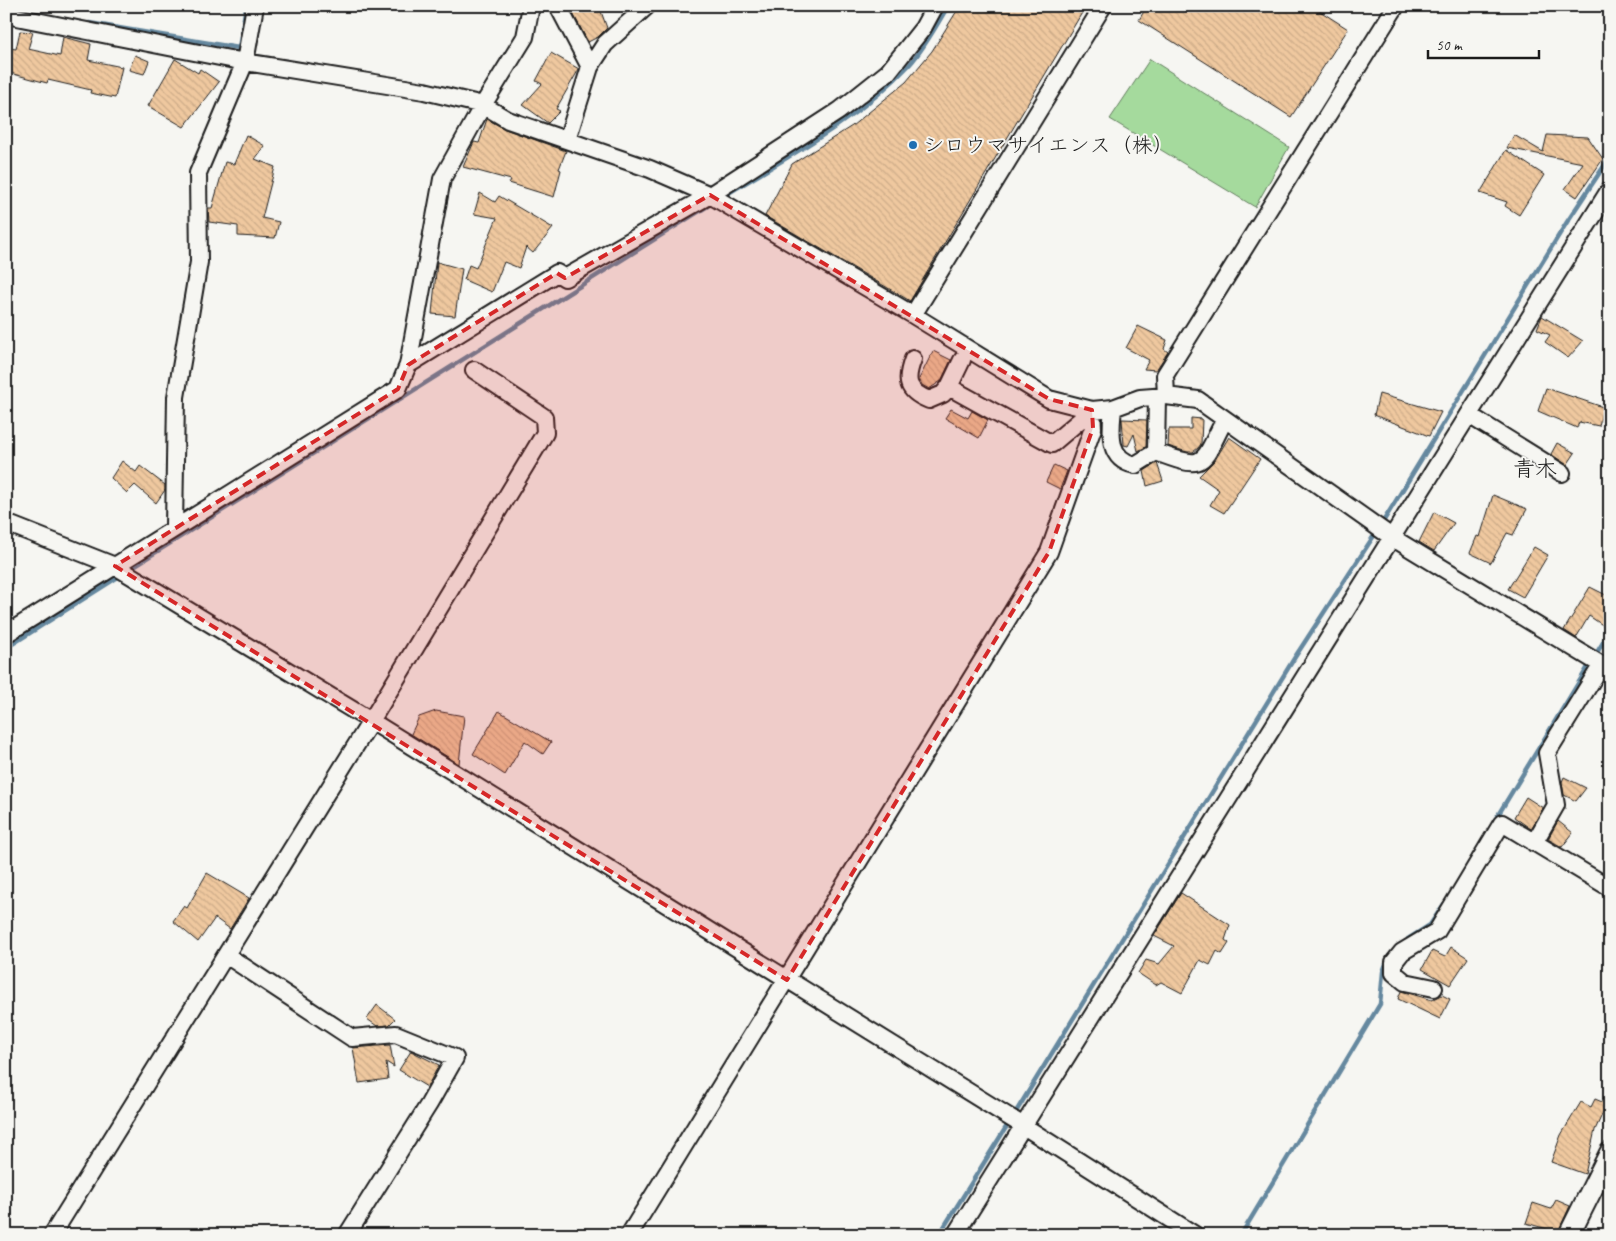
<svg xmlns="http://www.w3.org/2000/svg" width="1616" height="1241" viewBox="0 0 1616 1241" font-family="Caveat,'Klee One',sans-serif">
	<defs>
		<pattern id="building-back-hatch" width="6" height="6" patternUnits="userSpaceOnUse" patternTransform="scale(1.25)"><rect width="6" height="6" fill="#efc89f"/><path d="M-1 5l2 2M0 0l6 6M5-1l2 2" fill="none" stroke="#ccab88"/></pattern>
	</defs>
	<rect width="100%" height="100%" fill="#f6f6f2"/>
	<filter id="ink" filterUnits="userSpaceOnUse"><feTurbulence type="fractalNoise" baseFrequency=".02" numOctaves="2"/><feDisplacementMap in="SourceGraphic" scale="10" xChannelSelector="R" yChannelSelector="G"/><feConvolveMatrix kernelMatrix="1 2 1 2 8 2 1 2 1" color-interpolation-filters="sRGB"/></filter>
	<g filter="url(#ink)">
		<!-- grass -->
		<path fill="#a5da9d" stroke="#607b5c" d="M1150 59 1289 147 1255 207 1110 119Z"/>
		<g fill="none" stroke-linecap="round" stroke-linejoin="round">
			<!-- stream -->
			<path stroke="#65889f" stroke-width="4.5" d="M89 23 239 48 246 6
				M722 197C787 157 858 120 910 64 925 47 936 26 948 6
				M1381 525 1567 222 1610 157
				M129 569 714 202
				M6 648 121 575
				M1495 820 1610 631
				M1408 939 1430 925 1444 904
				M1014 1115 1295 657 1377 531
				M939 1235 1010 1121
				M1241 1235 1380 1004 1383 972 1387 961"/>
		</g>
		<!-- building -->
		<path fill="url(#building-back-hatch)" stroke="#1c1c1c" d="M569 6H599L607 28 598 37 588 42Z
			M960 6H1086L910 301 765 216 792 164 852 126 906 82 932 51Z
			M1147 6H1312L1348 29 1291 117 1139 20Z
			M20 31 33 32 28 49 60 56 63 37 91 44 88 60 122 67 115 98 90 93 91 90 48 80 47 83 6 72 8 48 16 49Z
			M551 53 579 69 556 109 560 111 548 123 523 105 542 84 536 81Z
			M135 55 149 61 144 74 129 70Z
			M175 59 198 73 200 69 219 82 184 127 148 106Z
			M487 119 505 129 566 151 559 169 561 170 554 197 509 183 511 180 463 167 474 142 479 143Z
			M246 135 265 146 255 159 275 167 262 218 279 222 275 238 238 236V226L209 222 208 208H212L225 162 234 164Z
			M1514 135 1543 152 1547 135 1588 137 1603 159 1577 197 1565 189 1583 163 1507 148Z
			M1506 150 1544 175 1519 215 1505 206 1507 202 1480 193Z
			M480 193 495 202 499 196 553 228 533 253 526 247 519 268 504 262 492 292 464 280 469 265 476 268 497 218 474 214Z
			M437 262 462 269 455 316 432 314Z
			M1542 316 1583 341 1568 358 1545 342 1550 335 1537 329Z
			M1138 326 1167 340 1164 349 1168 352 1156 370 1144 369 1149 360 1126 348Z
			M933 351 951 360 941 381 929 389 922 385 919 379Z
			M1546 388 1603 407 1599 426 1579 422 1577 428 1538 411Z
			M1379 394 1441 412 1429 436 1374 415Z
			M951 409 968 418 972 411 988 420 979 438 945 418Z
			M1191 418 1202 419 1201 444 1198 448 1193 452H1187L1168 446 1169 429H1191Z
			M1122 419 1147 420 1146 447 1138 451 1134 434 1128 446 1124 445Z
			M1229 437 1260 459 1224 513 1210 505 1219 490 1199 476 1215 460Z
			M1557 443 1575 453 1567 465 1551 454Z
			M122 461 136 472 140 466 165 485V490L156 503 135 485 127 493 111 478Z
			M1157 463 1163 481 1147 486 1144 471Z
			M1054 465 1067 471 1060 489 1046 482Z
			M1493 495 1527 509 1513 535 1507 533 1491 563 1470 553 1477 536 1480 537Z
			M1434 512 1454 523 1434 551 1419 542Z
			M1534 547 1548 555 1523 597 1508 589Z
			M1590 587 1610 597V630L1589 616 1576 638 1564 630Z
			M436 711 464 716 459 764 411 734 419 717Z
			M499 711 551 742 543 754 525 741 505 775 473 754Z
			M1564 777 1586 788 1576 801 1564 795 1562 782Z
			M1526 797 1543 808 1531 829 1514 817Z
			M1558 821 1573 833 1562 847 1548 839Z
			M207 873 249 898 230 929 215 918 198 942 173 921 184 906 187 908Z
			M1181 893 1230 925 1225 940 1229 943 1222 954 1217 951 1210 965 1200 960 1182 993 1161 982 1156 985 1138 973 1146 960 1159 964 1174 946 1154 936Z
			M1451 947 1468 958 1450 985 1422 969 1432 951 1445 957Z
			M1401 991 1432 1000 1442 995 1450 999 1440 1019 1398 999Z
			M377 1005 395 1019 389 1025 377 1026 367 1019Z
			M390 1045 394 1067 386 1062 388 1079 359 1083 353 1048Z
			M411 1051 439 1065 427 1087 399 1070Z
			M1595 1099 1607 1104 1595 1130 1585 1174 1551 1162 1561 1135 1581 1102 1591 1107Z
			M1556 1200 1570 1206 1558 1232 1526 1223 1533 1203 1551 1209Z"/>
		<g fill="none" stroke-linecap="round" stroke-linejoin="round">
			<!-- minor casing -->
			<g stroke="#1c1c1c" stroke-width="20">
				<path id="minor" d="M558 6 590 67 605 44 647 6
					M6 15 245 62 424 91 483 105 508 120 650 169 710 195 913 315 1049 399 1092 410 1113 408 1140 398 1166 396 1198 400 1393 538 1610 670
					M567 140 590 67
					M913 315 1103 6
					M913 359C905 380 906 391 929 400L943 394 949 387 1052 444 1092 410
					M408 365 442 179 483 105 525 37 531 6
					M949 387 962 360
					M1166 396 1165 375 1396 6
					M1157 397 1156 452C1208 472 1201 464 1225 419
					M1113 408C1111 430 1106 459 1135 465L1156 452
					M1469 415 1562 473
					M6 523 115 566 371 721 1022 1125 1195 1235
					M174 528 176 397 199 262 198 173 245 62 255 6
					M6 634 398 389 408 365 557 273 565 278 710 195 839 111 888 72 923 28 935 6
					M1534 843 1556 805 1547 753 1601 666
					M226 955 352 1038 396 1034 455 1058 429 1104 347 1235
					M1434 988 1405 982 1394 973V962L1402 952 1437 931 1502 823 1610 888
					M52 1235 371 721 545 433 544 417 474 370
					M629 1235 1049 552 1093 428 1092 410
					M955 1235 1610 189"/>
			</g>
			<!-- major casing -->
			<g stroke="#1c1c1c" stroke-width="24">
				<path id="major" d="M1569 1235 1610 1153"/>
			</g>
			<!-- minor -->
			<use href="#minor" stroke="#f6f6f2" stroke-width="16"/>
			<!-- major -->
			<use href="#major" stroke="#f6f6f2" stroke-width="20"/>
		</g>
	</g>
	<!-- marked area -->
	<path fill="#d62828" fill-opacity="0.2" stroke="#d62828" stroke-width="4" stroke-dasharray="10 6" stroke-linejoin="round" d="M710 195 1049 399 1092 410 1093 428 1049 552 787 980 115 566 398 389 408 365 557 273 565 278Z"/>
	<!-- markers -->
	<circle fill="#1f6fb2" stroke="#f6f6f2" stroke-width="2" cx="913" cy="145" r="5"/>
	<g text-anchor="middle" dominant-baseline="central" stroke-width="4" stroke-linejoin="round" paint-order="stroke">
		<!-- poi labels -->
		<g font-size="21" fill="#1c1c1c" stroke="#f6f6f2" text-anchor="start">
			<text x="923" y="145">シロウマサイエンス（株）</text>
		</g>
		<!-- neighbourhood labels -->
		<g font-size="22" fill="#1c1c1c" stroke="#f6f6f2">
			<text x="1535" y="469">青木</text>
		</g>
	</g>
	<!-- margin -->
	<rect width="1616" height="1241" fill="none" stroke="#f6f6f2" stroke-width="25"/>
	<rect x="12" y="12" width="1591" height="1216" fill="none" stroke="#1c1c1c" stroke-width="2" filter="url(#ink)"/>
	<!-- scale -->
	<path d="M1428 50v8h111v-8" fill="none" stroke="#1c1c1c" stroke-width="2.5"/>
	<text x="1436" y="50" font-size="15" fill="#1c1c1c" stroke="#f6f6f2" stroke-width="4" paint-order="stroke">50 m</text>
</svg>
